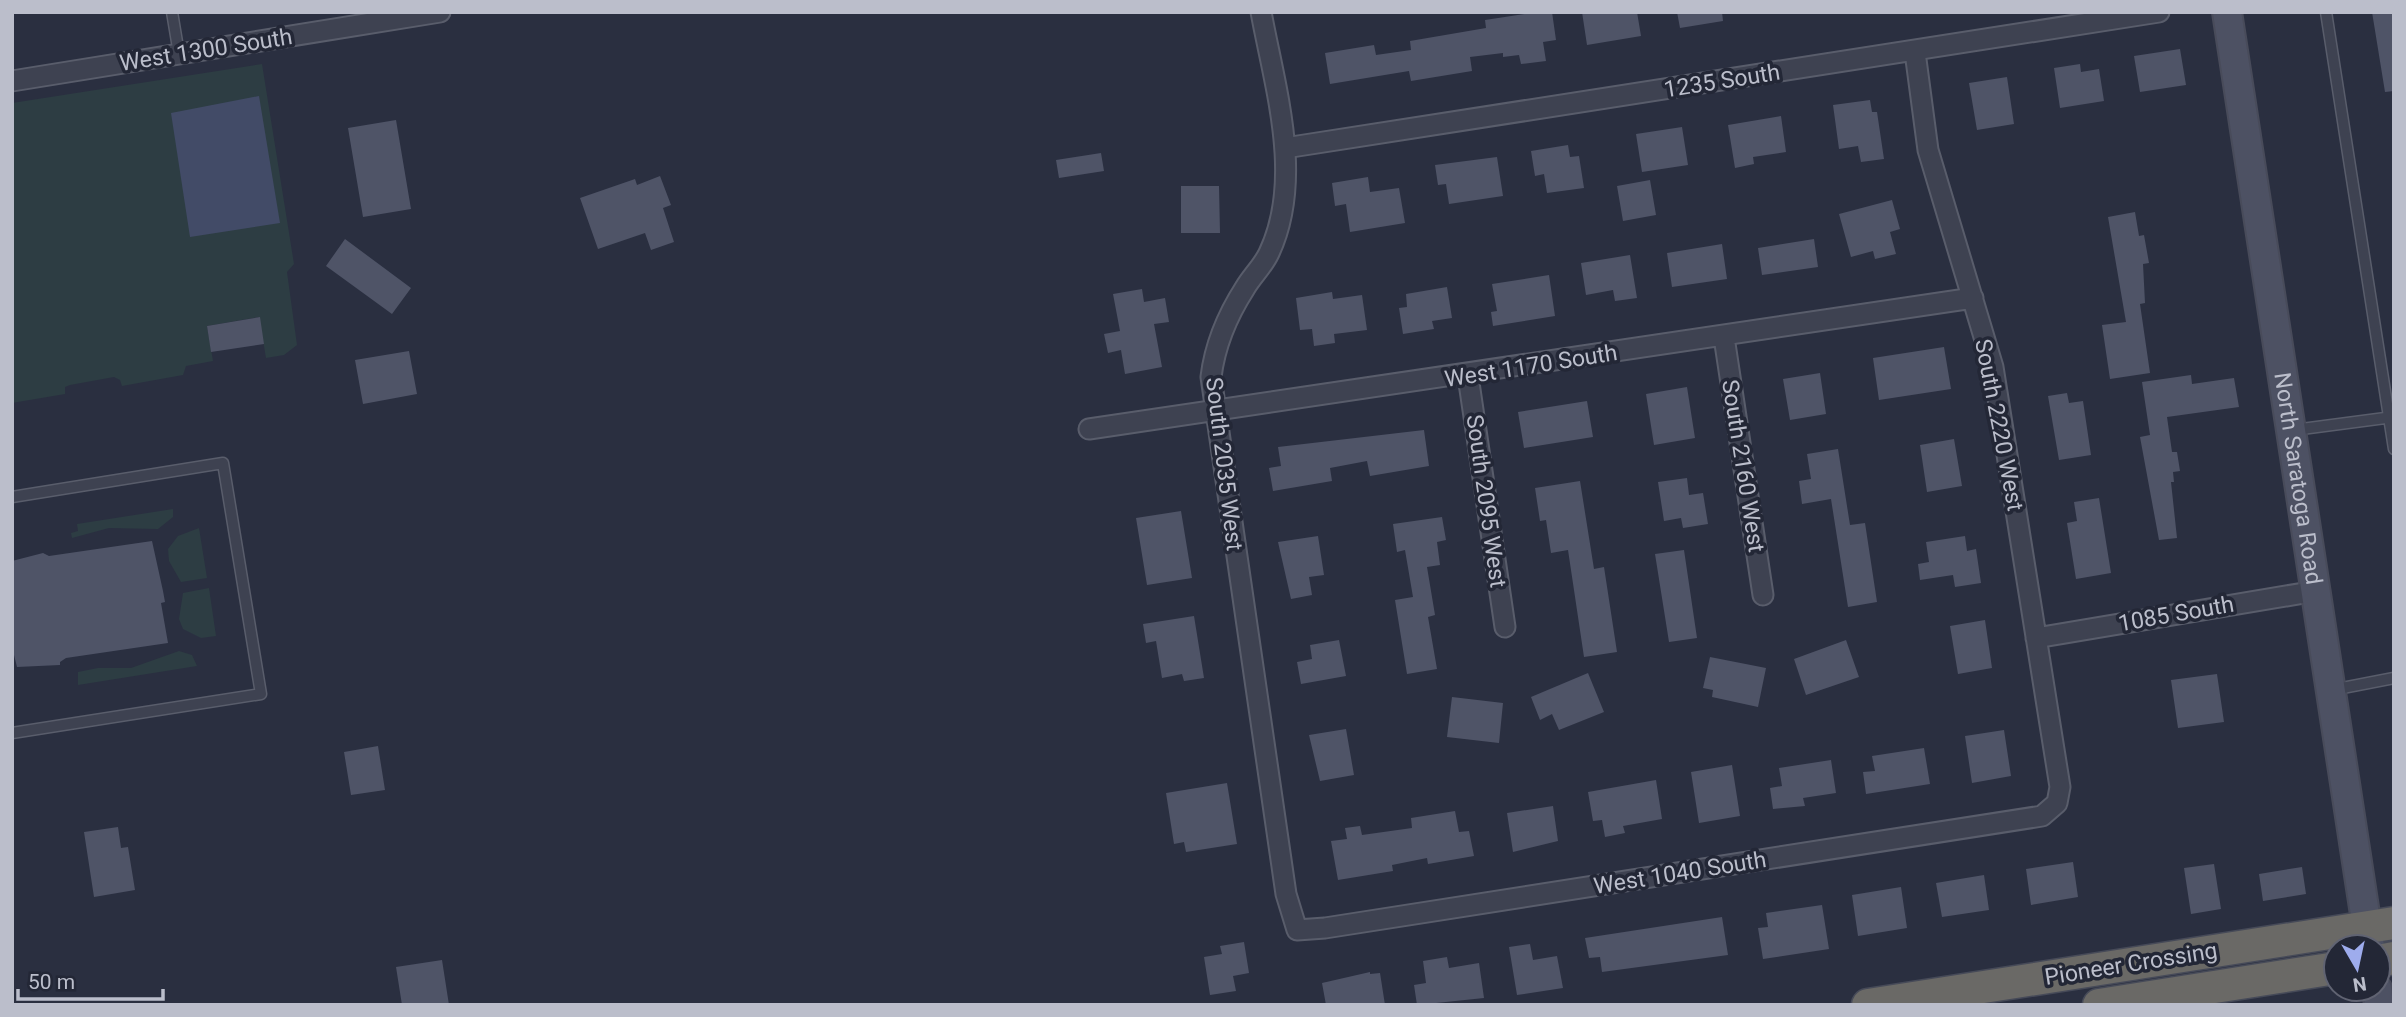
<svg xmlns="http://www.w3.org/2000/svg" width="2406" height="1017" viewBox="0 0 2406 1017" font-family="Roboto,sans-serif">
	<rect width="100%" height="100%" fill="#2a2f40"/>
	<!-- green -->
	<path fill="#2d3d43" d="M262 64 294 264 287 272 297 345 284 355 266 358 259 317 207 326 213 361 186 366 183 375 122 386 120 380 114 377 70 385 65 387V394L12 403V103Z
		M173 509V517L158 529 109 528 72 538 71 533 78 531 77 524Z
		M199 528 207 578 181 582 169 561 168 549 178 536Z
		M209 588 216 636 201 638 183 629 179 619 183 593Z
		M179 651 192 655 197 666 78 685V672L98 668H131Z"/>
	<!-- water -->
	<path fill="#424b67" d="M259 96 280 223 190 237 171 113Z"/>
	<!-- building -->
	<path fill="#4f5467" d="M1537 12H1552L1556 40 1543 42 1546 61 1521 64 1519 55 1503 57V53L1470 57 1472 71 1411 81 1409 71 1330 84 1325 53 1374 45 1376 55 1411 50 1410 41 1486 28 1485 20Z
		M1582 12H1637L1641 36 1587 45Z
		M1677 12H1722L1723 21 1680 28Z
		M2372 12H2394V91L2385 92Z
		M2180 49 2186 85 2140 92 2134 56Z
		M2080 64 2081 72 2099 69 2104 101 2060 108 2054 68Z
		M2007 77 2014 124 1977 130 1969 83Z
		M1870 100 1872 112H1877L1884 159 1861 162 1858 146 1839 149 1833 105Z
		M1781 116 1786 152 1753 157 1754 164 1735 168 1728 125Z
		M396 120 411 209 363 217 348 128Z
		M1682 127 1688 165 1642 172 1636 134Z
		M1568 145 1570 157 1579 156 1584 188 1547 193 1544 174 1535 176 1531 151Z
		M1101 153 1104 171 1059 178 1056 160Z
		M1497 157 1503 196 1449 204 1446 184 1438 185 1435 165Z
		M660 176 671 205 663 208 674 242 651 250 645 233 598 249 580 198 635 179 637 185Z
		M1368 177 1370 192 1399 188 1405 223 1350 232 1346 204 1335 206 1332 183Z
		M1650 180 1656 215 1623 221 1617 186Z
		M1181 186H1219L1220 233H1181Z
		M1892 200 1900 229 1890 232 1896 254 1875 259 1873 251 1851 257 1839 214Z
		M2135 212 2139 236 2144 235 2149 263 2143 264 2145 303 2140 304 2150 373 2110 379 2102 325 2126 322 2108 217Z
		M345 239 411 288 392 314 326 266Z
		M1814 239 1818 267 1762 275 1758 248Z
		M1722 244 1727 279 1672 287 1667 253Z
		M1630 255 1637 298 1615 301 1613 290 1586 295 1581 263Z
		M1549 275 1555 316 1493 326 1491 312 1497 311 1492 284Z
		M1447 287 1452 318 1432 321 1434 329 1403 334 1399 308 1407 307 1406 294Z
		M1142 289 1144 302 1165 298 1169 322 1154 324 1162 367 1125 374 1121 350 1108 353 1104 334 1120 331 1113 294Z
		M1332 292 1333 299 1362 295 1367 330 1334 334 1335 343 1314 346 1312 329 1300 330 1296 298Z
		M260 317 264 344 211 352 207 326Z
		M1944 347 1951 389 1879 400 1873 358Z
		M409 351 417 394 363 404 355 360Z
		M1820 373 1826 414 1790 420 1783 379Z
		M2191 375 2192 384 2234 378 2239 407 2167 417 2172 452H2177L2180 471 2173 472 2174 482H2171L2177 538 2159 540 2140 437 2150 435 2142 382Z
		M1687 387 1695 438 1654 445 1646 394Z
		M2067 393 2069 403 2083 401 2091 455 2059 460 2048 396Z
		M1587 401 1593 437 1524 448 1518 412Z
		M1424 430 1429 466 1370 476 1367 461 1330 468 1332 481 1273 491 1269 468 1281 466 1278 447Z
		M1954 439 1962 486 1927 492 1920 445Z
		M1838 449 1850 525 1865 523 1877 602 1848 607 1831 499 1802 504 1799 481 1811 479 1807 454Z
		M1687 478 1689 495 1703 493 1708 524 1683 528 1681 518 1664 521 1658 482Z
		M1580 481 1594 569 1604 567 1617 652 1584 657 1568 550 1551 553 1546 520 1540 521 1535 488Z
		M2099 498 2111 573 2076 579 2067 523 2077 521 2074 502Z
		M1181 511 1192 578 1147 585 1136 518Z
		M1442 517 1446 540 1437 542 1440 565 1427 567 1435 615 1428 617 1437 669 1407 674 1395 600 1413 597 1405 550 1397 552 1393 524Z
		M1318 536 1324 575 1309 577 1312 595 1291 599 1278 542Z
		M1965 536 1967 551 1976 549 1981 583 1955 587 1953 575 1920 580 1918 564 1929 562 1926 542Z
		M152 541 163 591 165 602 161 603 168 643 66 658 60 662V665L17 667 12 647V561L43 553 49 556Z
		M1684 550 1697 638 1669 642 1655 554Z
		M1194 616 1204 678 1184 681 1182 674 1162 678 1156 641 1146 643 1143 624Z
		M1985 620 1992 668 1958 674 1950 626Z
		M1339 640 1346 676 1301 684 1297 662 1312 659 1310 645Z
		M1846 640 1859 677 1806 695 1794 659Z
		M1710 657 1766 668 1758 707 1712 697 1713 690 1703 688Z
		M1588 673 1604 712 1559 730 1552 714 1540 720 1531 697Z
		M2217 674 2224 722 2178 728 2171 680Z
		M1452 697 1503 703 1499 743 1447 737Z
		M1346 729 1354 775 1320 781 1309 735Z
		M2004 730 2011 776 1972 783 1965 736Z
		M378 746 385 790 351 795 344 752Z
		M1924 748 1930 784 1866 794 1863 772 1875 771 1872 756Z
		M1831 760 1836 793 1803 798 1805 806 1773 809 1770 788 1782 786 1779 768Z
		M1732 765 1740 816 1699 823 1691 772Z
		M1656 780 1662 819 1623 826 1625 833 1605 837 1602 820 1593 821 1588 792Z
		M1227 783 1237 844 1186 852 1184 842 1174 844 1166 793Z
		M1553 806 1558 841 1513 852 1507 813Z
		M1455 811 1459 832 1469 831 1474 856 1428 864 1427 858 1392 865 1393 871 1338 880 1331 841 1347 839 1345 828 1360 826 1362 835 1412 828 1411 818Z
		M118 827 121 848 128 847 135 890 94 897 84 832Z
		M2073 862 2078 897 2031 905 2026 869Z
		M2214 864 2221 909 2191 914 2184 868Z
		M2302 867 2306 894 2263 901 2259 874Z
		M1984 875 1989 910 1942 917 1936 883Z
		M1901 887 1907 928 1858 936 1852 895Z
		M1822 905 1829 949 1763 959 1758 928 1768 927 1766 913Z
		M1722 917 1728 955 1602 972 1600 957 1589 958 1585 938Z
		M1244 942 1249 973 1233 976 1236 991 1210 995 1204 957 1222 954 1220 946Z
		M1530 944 1533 960 1557 956 1563 988 1517 995 1509 947Z
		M1447 957 1449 968 1479 963 1484 998 1417 1005 1414 985 1426 983 1423 961Z
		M442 960 449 1005H402L396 967Z
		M1370 972V974L1380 973 1385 1005H1326L1322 983Z"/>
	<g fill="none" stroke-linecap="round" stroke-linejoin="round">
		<!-- service casing -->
		<g stroke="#595d6b" stroke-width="13">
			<path id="service" d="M172 12 179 54
				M2326 12 2394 449
				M2294 430 2393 417
				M12 497 223 463 261 694 12 733
				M2332 690 2394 678"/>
		</g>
		<!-- minor casing -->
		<g stroke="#595d6b" stroke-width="23">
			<path id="minor" d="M1261 12C1275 88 1304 179 1269 253 1263 266 1252 276 1245 288 1227 316 1215 344 1211 377L1286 894 1297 930 1325 928 2042 816 2057 803 2060 787 1993 367 1928 150 1915 52
				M12 81 440 12
				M1285 148 2159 12
				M1724 337 1763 595
				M1468 376 1505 627
				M1089 429 1973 298
				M2036 638 2316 591"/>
		</g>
		<!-- secondary casing -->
		<g stroke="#484b5a" stroke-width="32">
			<g id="secondary">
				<path id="s1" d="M2227 12 2370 947"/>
				<path d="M2377 989 2379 1005"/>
			</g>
		</g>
		<!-- trunk casing -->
		<g stroke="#464a58" stroke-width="35">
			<path id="trunk" d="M2378 961 2394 958
				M1868 1005 2394 923
				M2099 1005 2336 968"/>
		</g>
		<!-- service -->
		<use href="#service" stroke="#3e4251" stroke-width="10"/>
		<!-- minor -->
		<use href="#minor" stroke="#3e4251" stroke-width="19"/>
		<!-- secondary -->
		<use href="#secondary" stroke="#4d5163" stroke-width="28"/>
		<!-- trunk -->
		<use href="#trunk" stroke="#6a6966" stroke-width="32"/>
	</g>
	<g text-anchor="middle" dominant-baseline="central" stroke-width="7" stroke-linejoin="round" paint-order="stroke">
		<!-- street labels -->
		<g font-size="23" fill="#bbbecb" stroke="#232736">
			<text transform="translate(206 50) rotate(-9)">West 1300 South</text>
			<text transform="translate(1722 81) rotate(-9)">1235 South</text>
			<text transform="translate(1531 366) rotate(-9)">West 1170 South</text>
			<text transform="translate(1999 425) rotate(79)">South 2220 West</text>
			<text transform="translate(1224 464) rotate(83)">South 2035 West</text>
			<text transform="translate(1743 466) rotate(81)">South 2160 West</text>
			<text stroke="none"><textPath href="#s1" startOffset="472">North Saratoga Road</textPath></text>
			<text transform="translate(1486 501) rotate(82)">South 2095 West</text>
			<text transform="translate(2176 614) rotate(-10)">1085 South</text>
			<text transform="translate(1680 873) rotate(-9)">West 1040 South</text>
			<text transform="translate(2131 964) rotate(-9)">Pioneer Crossing</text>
		</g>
	</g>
	<!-- border -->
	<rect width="2406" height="1017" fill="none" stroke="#bbbecb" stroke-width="28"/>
	<!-- north arrow -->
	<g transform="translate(2357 968) rotate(171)"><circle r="33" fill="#232736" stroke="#606372" stroke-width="2"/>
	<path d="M0-5L12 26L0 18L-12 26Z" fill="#9eaced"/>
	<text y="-10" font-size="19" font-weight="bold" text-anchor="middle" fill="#bbbecb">N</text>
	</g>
	<!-- scale -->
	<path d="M18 989v10h145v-10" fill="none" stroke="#bbbecb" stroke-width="3.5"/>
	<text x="28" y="989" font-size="21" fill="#bbbecb" stroke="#232736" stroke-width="5" paint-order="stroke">50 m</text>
</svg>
